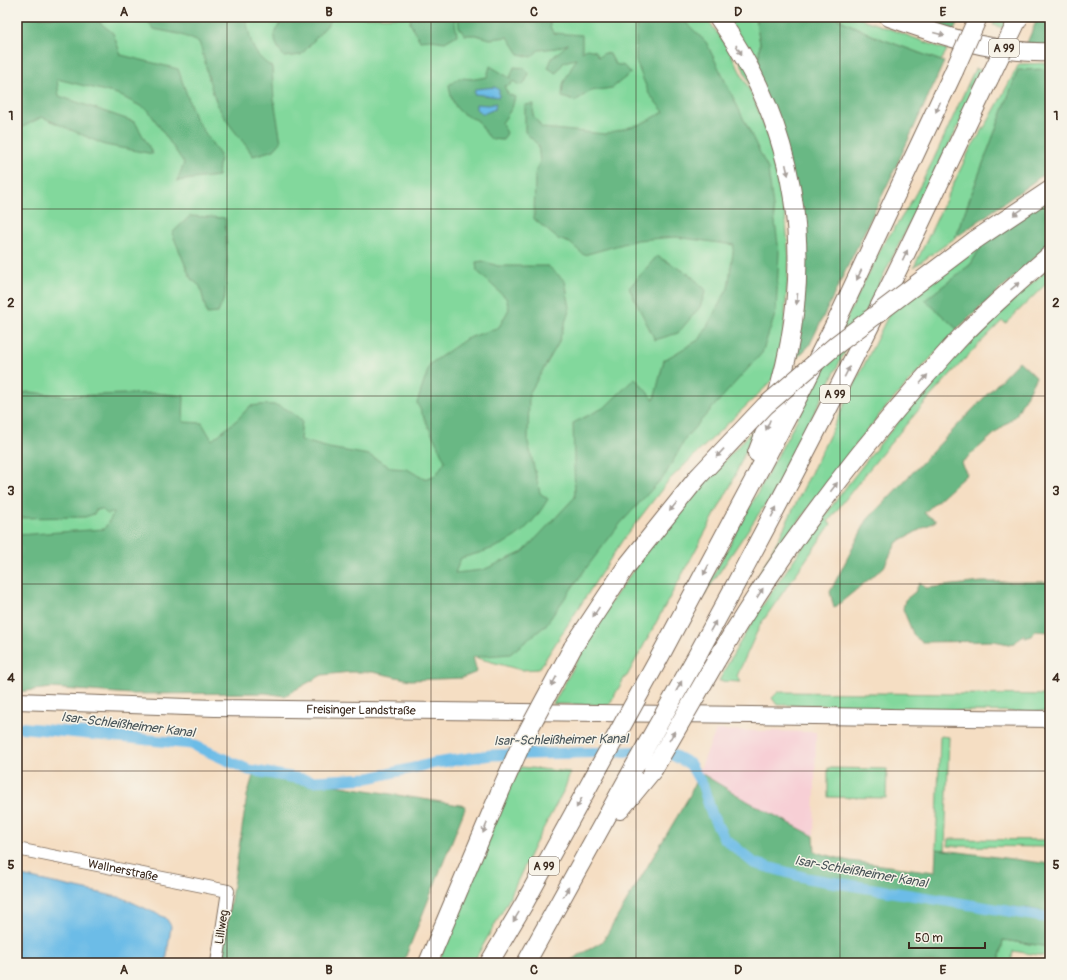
<svg xmlns="http://www.w3.org/2000/svg" width="1067" height="980" viewBox="0 0 1067 980" font-family="Pangolin,sans-serif">
	<rect width="100%" height="100%" fill="#f7f3e8"/>
	<filter id="ink" filterUnits="userSpaceOnUse"><feTurbulence type="fractalNoise" baseFrequency=".025" numOctaves="2"/><feDisplacementMap in="SourceGraphic" scale="8" xChannelSelector="R" yChannelSelector="G"/><feConvolveMatrix kernelMatrix="1 2 1 2 8 2 1 2 1" color-interpolation-filters="sRGB"/></filter>
	<filter id="wash" filterUnits="userSpaceOnUse"><feTurbulence type="fractalNoise" baseFrequency=".012" numOctaves="4" result="noise"/><feDisplacementMap in="SourceGraphic" scale="16" xChannelSelector="R" yChannelSelector="G"/><feGaussianBlur stdDeviation="0.9" result="paint"/><feColorMatrix in="noise" values="0 0 0 0 0 0 0 0 0 0 0 0 0 0 0 0 0 1.4 0 .05"/><feComposite in="paint" operator="in"/></filter>
	<g filter="url(#wash)">
		<rect width="100%" height="100%" fill="#f5dec3"/>
		<!-- built -->
		<path fill="#f7cfd5" d="M716 730 816 732 814 836 749 802 699 772Z"/>
		<!-- green -->
		<path fill="#82d89c" stroke="#5e815d" d="M17 17H706L728 48 753 97 768 136 780 181 786 223 789 258 784 331 773 380 669 480 622 541 539 669 521 670 437 647 17 634Z
			M722 17H755L760 43 758 68 797 200Z
			M834 17H857L947 50 941 61 876 37Z
			M997 17H1008L1003 28 993 25Z
			M1050 63V69L1018 71 955 238 914 267 970 149 989 120 1019 64Z
			M975 69 986 71 769 503 764 506 698 604 801 412 883 244C923 192 947 128 975 69Z
			M983 243 971 264 926 300 957 329 880 414 834 473 755 582 782 532 889 314Z
			M1050 267V280L1006 323 1002 321C938 384 882 451 828 522L831 524 760 625 737 676 741 682 719 681C743 633 773 589 804 545 875 443 956 349 1050 267Z
			M755 428 731 485 627 676 625 677 609 705 553 704 585 647 581 645 665 525Z
			M778 692 1050 695V712L893 710 846 705H777L772 698Z
			M940 736 949 737 945 850 936 849Z
			M521 767 570 772 565 788 535 844 507 903 473 963H440L445 937 505 794Z
			M828 768 887 769 886 798 828 797Z
			M949 839 1050 840V847L948 846Z
			M1003 940 1050 947V957L1013 951 1011 963H999Z"/>
		<!-- forest -->
		<path fill="#69b884" stroke="#527151" d="M17 17H93L113 33 121 55 178 69 195 118 220 155 218 176 177 181 184 163 148 110 117 94 57 79 59 96 135 122 153 154 105 145 42 117 17 130Z
			M151 17H245C252 39 249 53 272 67L274 100 281 142 274 150 253 156C242 138 224 122 216 101 208 82 206 61 199 42L179 34 153 29 147 19Z
			M283 17H333L330 22 301 55 284 57C271 38 273 37 283 17Z
			M411 17H454L457 35 445 42 431 40 420 41 410 23Z
			M458 17H550V26L553 33 582 35V52L587 49 595 51 599 57 604 53 610 54 615 64 624 66 631 73 612 88 591 91 575 101 562 97 563 84 576 59 564 62 556 73 548 68 552 58 568 44 556 48 539 50 531 57 519 54 508 37 490 39 476 35H465L459 27Z
			M636 17H680L706 42 768 169 779 252 776 312 762 353 687 436 665 475 620 524 587 567 545 626 510 654 473 657 477 672 462 678 410 680 373 672H350L322 675 284 696 266 693 131 694 51 688 17 692V535L104 529 114 513 107 514 102 509 96 510 94 514 85 517 17 518V394L29 392 66 396 156 393 184 396 183 422 202 423 212 440 238 419 250 406C276 403 283 404 302 421L300 440 329 448 369 455 392 468 407 469 424 479 436 475 445 461 417 403 430 364 466 339 499 327 509 309 506 298 477 271 476 262 483 261 498 266H548L565 281 570 308 558 344 529 394 528 442 540 493 548 499C525 538 503 547 461 558L455 573 483 570 523 552 575 497 573 423 605 407 635 378 654 400 664 360 700 339 728 288 734 245 676 237 637 240 584 255 570 243 558 239 534 219 535 174 540 161 538 145 525 132V105L534 104 533 115 542 128 605 134 641 124 664 112 649 94 636 61Z
			M755 17H834L876 37 944 62 893 173 809 346 790 365 802 263 758 68 760 43Z
			M906 17H961L953 32Z
			M1038 17H1050V47L1026 45Z
			M490 66 510 78 514 67 525 68 529 74 524 84 519 85 513 81 510 85 504 86 508 94 515 97 512 108 502 123 507 133 503 140 491 139C485 134 483 127 478 121 476 119 471 118 467 116 454 110 451 99 449 85L459 78 475 79 487 77Z
			M1050 69V170L955 238 1018 70Z
			M1050 196V244L957 329 925 300 971 264 983 243Z
			M190 216 225 218 227 261 225 296 218 313 207 314 200 286 191 279 172 233Z
			M657 256 689 274 706 290 700 307 678 333 655 340 629 288Z
			M1019 361 1036 377 1016 415 961 463 967 474 924 513 936 521 897 542 884 567 834 608 830 592 867 520Z
			M920 582 926 588 982 582H1050V632L1035 631 1032 636 1025 638 1024 634 1015 643 1009 644 994 641 922 642 914 636 903 609 905 600 915 592Z
			M254 772 466 806 403 963H221L247 796Z
			M699 772 749 802 814 836 815 852 850 861 935 872 936 849 1050 864V913L1008 906 1006 915 1050 922V947L1003 940 999 963H566L603 941 690 795Z"/>
		<!-- water -->
		<path fill="#6cbce7" stroke="#547382" d="M495 87 499 90V97L474 94 475 89Z
			M496 103 495 109 483 114 476 109V104L489 105Z
			M17 875 123 898 166 918 171 926 166 963H17Z
			M1025 908 1050 913V922L1023 918Z"/>
		<g fill="none" stroke-linecap="round" stroke-linejoin="round">
			<!-- canal -->
			<path stroke="#6cbce7" stroke-width="11" d="M17 727 191 744 249 770 314 781 369 778 435 763 491 755 665 751 690 764 703 786 712 815 724 838 754 863 807 878 1050 918"/>
		</g>
	</g>
	<g filter="url(#ink)">
		<g fill="none" stroke-linecap="round" stroke-linejoin="round">
			<!-- minor casing -->
			<g stroke="#7c6958" stroke-width="14">
				<g id="minor">
					<path id="s1" d="M17 849 228 891 217 963"/>
				</g>
			</g>
			<!-- major casing -->
			<g stroke="#7c6958" stroke-width="18">
				<g id="major">
					<path id="s2" d="M17 701 215 708 1050 719"/>
				</g>
			</g>
			<!-- highway casing -->
			<g stroke="#7c6958" stroke-width="20">
				<path id="highway" d="M718 17C814 152 818 302 757 453
					M889 17C940 35 994 54 1050 52
					M975 240 1050 190
					M573 647 626 567 698 477
					M658 660 798 397 839 316 954 71
					M694 661C766 529 836 396 902 261 932 200 960 138 990 77
					M716 661C773 564 841 473 915 388 930 372 944 355 959 339 988 309 1019 282 1050 255
					M620 810 653 770
					M428 963 500 792
					M489 963 524 904 598 769
					M526 963 633 769"/>
			</g>
			<!-- minor -->
			<use href="#minor" stroke="#fff" stroke-width="12"/>
			<!-- major -->
			<use href="#major" stroke="#fff" stroke-width="16"/>
			<!-- highway -->
			<use href="#highway" stroke="#fff" stroke-width="18"/>
			<!-- highway-bridge casing -->
			<g stroke="#7c6958" stroke-width="20" stroke-linecap="butt">
				<path id="highway-bridge" d="M954 71 978 17
					M990 77 1018 19
					M698 477 765 406 836 345 975 240
					M598 769 658 660
					M633 769 694 661
					M653 770 716 661
					M500 792 524 738 573 647"/>
			</g>
			<!-- highway-bridge -->
			<use href="#highway-bridge" stroke="#fff" stroke-width="18"/>
		</g>
		<!-- one-way arrows -->
		<defs><path id="oneway-solid" d="M-6-.8H1V-3.2L6.5 0L1 3.2V.8H-6Z"/></defs>
		<g fill="#a79f9a">
			<use href="#oneway-solid" transform="translate(939 34) rotate(15)"/>
			<use href="#oneway-solid" transform="translate(739 50) rotate(59)"/>
			<use href="#oneway-solid" transform="translate(938 107) rotate(114)"/>
			<use href="#oneway-solid" transform="translate(787 170) rotate(77)"/>
			<use href="#oneway-solid" transform="translate(1018 212) rotate(146)"/>
			<use href="#oneway-solid" transform="translate(905 255) rotate(-64)"/>
			<use href="#oneway-solid" transform="translate(859 275) rotate(115)"/>
			<use href="#oneway-solid" transform="translate(1015 286) rotate(-41)"/>
			<use href="#oneway-solid" transform="translate(797 299) rotate(95)"/>
			<use href="#oneway-solid" transform="translate(847 372) rotate(-63)"/>
			<use href="#oneway-solid" transform="translate(924 379) rotate(-49)"/>
			<use href="#oneway-solid" transform="translate(768 425) rotate(112)"/>
			<use href="#oneway-solid" transform="translate(720 453) rotate(133)"/>
			<use href="#oneway-solid" transform="translate(834 487) rotate(-53)"/>
			<use href="#oneway-solid" transform="translate(673 507) rotate(129)"/>
			<use href="#oneway-solid" transform="translate(774 512) rotate(-62)"/>
			<use href="#oneway-solid" transform="translate(706 570) rotate(118)"/>
			<use href="#oneway-solid" transform="translate(760 593) rotate(-57)"/>
			<use href="#oneway-solid" transform="translate(596 612) rotate(124)"/>
			<use href="#oneway-solid" transform="translate(713 626) rotate(-61)"/>
			<use href="#oneway-solid" transform="translate(554 681) rotate(119)"/>
			<use href="#oneway-solid" transform="translate(679 686) rotate(-61)"/>
			<use href="#oneway-solid" transform="translate(672 736) rotate(-60)"/>
			<use href="#oneway-solid" transform="translate(579 803) rotate(119)"/>
			<use href="#oneway-solid" transform="translate(485 828) rotate(112)"/>
			<use href="#oneway-solid" transform="translate(566 892) rotate(-61)"/>
			<use href="#oneway-solid" transform="translate(516 917) rotate(121)"/>
		</g>
	</g>
	<!-- grid -->
	<path fill="none" stroke="#3b2a1e" stroke-width="1" stroke-opacity="0.55" d="M227 17V963M431 17V963M636 17V963M840 17V963M17 209H1050M17 396H1050M17 584H1050M17 771H1050"/>
	<g text-anchor="middle" dominant-baseline="central" stroke-width="3" stroke-linejoin="round" paint-order="stroke">
		<!-- shield labels -->
		<g fill="#f7f3e8" stroke="#73665b" stroke-width="1">
			<rect x="989" y="39" width="30" height="18" rx="3"/>
			<rect x="820" y="385" width="30" height="18" rx="3"/>
			<rect x="529" y="857" width="30" height="18" rx="3"/>
		</g>
		<g font-size="11" font-weight="bold" fill="#3b2a1e">
			<text x="1004" y="48">A 99</text>
			<text x="835" y="394">A 99</text>
			<text x="544" y="866">A 99</text>
		</g>
		<!-- street labels -->
		<g font-size="12" fill="#3b2a1e" stroke="#f7f3e8">
			<text stroke="none"><textPath href="#s2" startOffset="344">Freisinger Landstraße</textPath></text>
			<text stroke="none"><textPath href="#s1" startOffset="108">Wallnerstraße</textPath></text>
			<text transform="translate(222 927) rotate(-81)">Lillweg</text>
		</g>
		<!-- water labels -->
		<g font-size="13" font-style="italic" fill="#4a565a" stroke="#f7f3e8">
			<text transform="translate(128 725) rotate(7)">Isar-Schleißheimer Kanal</text>
			<text transform="translate(561 740) rotate(-1)">Isar-Schleißheimer Kanal</text>
			<text transform="translate(861 872) rotate(10)">Isar-Schleißheimer Kanal</text>
		</g>
	</g>
	<!-- margin -->
	<rect width="1067" height="980" fill="none" stroke="#f7f3e8" stroke-width="44"/>
	<!-- scale -->
	<path d="M909 942v6h76v-6" fill="none" stroke="#3b2a1e" stroke-width="2"/>
	<text x="915" y="942" font-size="12" fill="#3b2a1e" stroke="#f7f3e8" stroke-width="3" paint-order="stroke">50 m</text>
	<rect x="22" y="22" width="1023" height="936" fill="none" stroke="#3b2a1e" stroke-width="1.5"/>
	<g font-size="13" text-anchor="middle" font-weight="bold" fill="#3b2a1e">
		<text x="124" y="16">A</text>
		<text x="329" y="16">B</text>
		<text x="534" y="16">C</text>
		<text x="738" y="16">D</text>
		<text x="943" y="16">E</text>
		<text x="11" y="120">1</text>
		<text x="1056" y="120">1</text>
		<text x="11" y="307">2</text>
		<text x="1056" y="307">2</text>
		<text x="11" y="495">3</text>
		<text x="1056" y="495">3</text>
		<text x="11" y="682">4</text>
		<text x="1056" y="682">4</text>
		<text x="11" y="869">5</text>
		<text x="1056" y="869">5</text>
		<text x="124" y="974">A</text>
		<text x="329" y="974">B</text>
		<text x="534" y="974">C</text>
		<text x="738" y="974">D</text>
		<text x="943" y="974">E</text>
	</g>
</svg>
